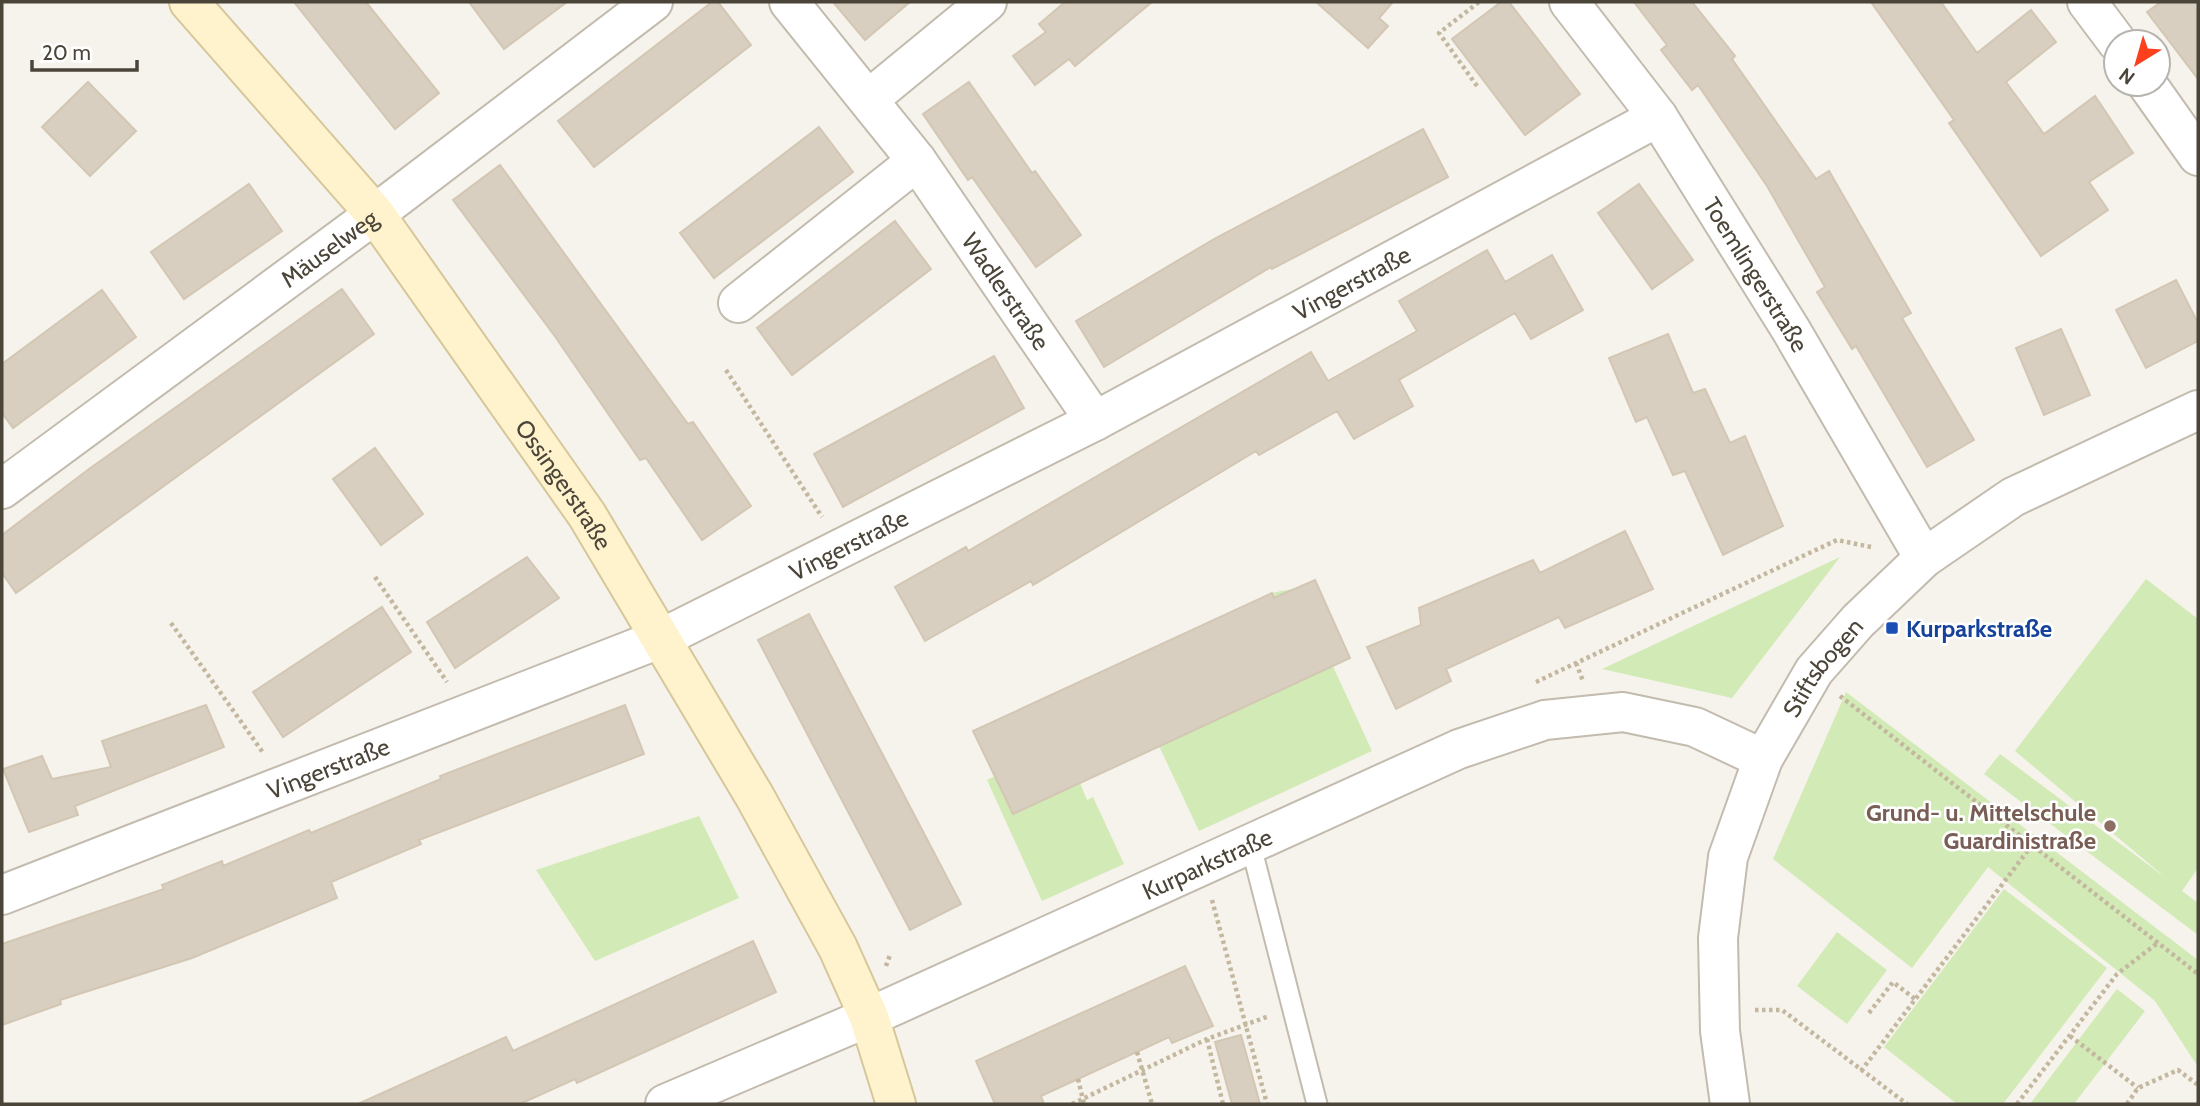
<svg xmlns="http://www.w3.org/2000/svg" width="2200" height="1106" viewBox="0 0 2200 1106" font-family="Cabin,sans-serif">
	<rect width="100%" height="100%" fill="#f6f3ec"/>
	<!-- green -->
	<path fill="#d2eab5" d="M1840 557 1732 698 1602 669Z
		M2146 579 2198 619V868L2182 891 2198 903V935L1984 774 2000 754 2166 878 2015 751Z
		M1297 588 1372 751 1199 831 1159 746 1309 677 1272 593Z
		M1846 692 2198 960V1067L2155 1001 1988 867 1912 968 1773 859Z
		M995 776 1080 783 1087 800 1093 797 1124 864 1042 901 987 780Z
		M699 816 739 898 595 961 536 870Z
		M2004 889 2107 968 2003 1104H1957L1884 1047Z
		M1837 932 1887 970 1847 1024 1797 986Z
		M2117 989 2145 1011 2074 1104H2030Z"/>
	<!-- building -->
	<path fill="#d8cfc1" stroke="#d3c7b4" stroke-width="2" d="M294 2H366L439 93 395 129Z
		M469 2H567L504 49Z
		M712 2H718L751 45 594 167 558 121Z
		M833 2H910L865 40Z
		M1065 2H1152L1075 66 1069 59 1035 85 1013 56 1046 32 1039 24Z
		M1316 2H1393L1379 18 1388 26 1368 48Z
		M1501 2H1509L1580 94 1525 135 1452 39Z
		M1634 2H1692L1735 56 1732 59 1816 179 1829 171 1911 313 1902 318 1974 440 1927 467 1856 346 1852 349 1817 292 1825 287 1767 186 1698 85 1692 90 1661 50 1667 45Z
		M1871 2H1941L1977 53 2031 10 2056 42 2006 82 2044 134 2095 96 2133 153 2089 182 2108 210 2041 256 1949 123 1954 120Z
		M2161 2H2198V79L2147 12Z
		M88 82 136 131 90 176 42 127Z
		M969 82 1032 173 1035 171 1081 235 1036 267 972 177 968 180 923 114Z
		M819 127 853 172 714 278 680 233Z
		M1423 129 1448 177 1272 269 1271 267 1104 367 1076 321 1214 239Z
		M500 165 688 424 693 422 751 506 702 540 646 458 640 460 554 335 453 200Z
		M249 184 282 231 184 299 151 252Z
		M1639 184 1693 260 1652 289 1598 213Z
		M895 221 931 269 792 375 757 328Z
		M1487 250 1505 282 1552 255 1583 310 1531 339 1515 313 1399 380 1413 406 1354 439 1337 411 1259 455 1256 451 1033 585 1031 581 925 641 895 587 966 547 968 551 1311 352 1328 381 1417 331 1399 301Z
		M2176 280 2198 323V341L2146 368 2116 310Z
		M342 289 374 334 16 593 2 573V535L89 469Z
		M102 290 136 337 13 428 2 413V364Z
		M2061 329 2090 395 2044 415 2016 348Z
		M1668 334 1693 393 1705 389 1730 443 1745 436 1783 526 1723 555 1685 471 1673 475 1647 417 1636 422 1609 358Z
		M994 356 1024 408 843 507 814 454Z
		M375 448 423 514 381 545 333 479Z
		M1625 531 1653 589 1565 628 1559 617 1446 669 1451 681 1396 709 1367 647 1421 625 1419 608 1533 560 1540 573Z
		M527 557 559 598 455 668 427 622Z
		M1315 580 1350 658 1013 814 973 731 1272 593 1274 598Z
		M382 607 411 652 283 737 253 692Z
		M809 614 961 904 910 930 758 640Z
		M206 705 224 747 75 806 78 815 29 832 3 769 42 756 52 779 111 767 102 741Z
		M625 705 644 754 419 840 421 844 331 882 337 898 192 958 60 1000 61 1004 2 1025V944L164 889 162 885 222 861 223 866 309 830 311 833 441 779 440 776Z
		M753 941 776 992 577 1083 575 1079 520 1104H358L506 1037 513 1051Z
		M1185 966 1213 1026 1172 1043 1169 1037 1041 1096 1044 1104H995L976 1061Z
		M1241 1035 1260 1104H1232L1215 1042Z"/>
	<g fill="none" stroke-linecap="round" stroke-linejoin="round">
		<!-- lane casing -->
		<g stroke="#c2bbae" stroke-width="23">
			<path id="lane" d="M1251 846 1317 1104"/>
		</g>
		<!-- street casing -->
		<g stroke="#c2bbae" stroke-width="42">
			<g id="street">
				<path id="s1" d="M789 2 917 161 1095 421"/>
				<path id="s2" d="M1569 2 1658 117 1791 330 1924 558"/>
				<path d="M2087 2 2117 42"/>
				<path d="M2147 84 2198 156"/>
				<path d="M869 99 987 2"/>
				<path d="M738 303 917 161"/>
				<path id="s3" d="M2 489 375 214 653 2"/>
				<path id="s4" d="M2 895 662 638 1095 421 1658 117"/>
				<path id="s5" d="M665 1104 869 1017 1459 749 1545 720 1623 712 1695 727 1763 759"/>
				<path id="s6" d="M1730 1104 1720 1031 1718 938 1728 857 1763 759 1814 671 1858 621 1924 558 2013 497 2198 410"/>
			</g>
		</g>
		<!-- secondary casing -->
		<g stroke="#d6c79b" stroke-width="42">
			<g id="secondary">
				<path id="s7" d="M189 2 375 214 587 515 755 797 838 948 869 1017 896 1104"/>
			</g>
		</g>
		<!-- path -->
		<path stroke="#c4b79f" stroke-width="4.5" stroke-dasharray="3.5 3.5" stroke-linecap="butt" d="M1477 86 1439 33 1479 2
			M726 370 822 517
			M375 577 447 682
			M171 623 264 754
			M1576 663 1583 681
			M1536 682 1837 540 1871 547
			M1840 696 2198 974
			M1212 900 1267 1104
			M886 966 890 955
			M1755 1010H1782L1907 1104
			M1869 1013 1893 982 1915 999
			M2070 1036 2138 1088
			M1207 1039 1223 1104
			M1137 1052 1152 1104
			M1861 1071 2032 845
			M1078 1079 1084 1104
			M1072 1104 1207 1039 1269 1016
			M2017 1104 2117 974 2159 942
			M2127 1104 2138 1088 2178 1070 2198 1085"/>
		<!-- lane -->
		<use href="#lane" stroke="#fff" stroke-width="19"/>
		<!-- street -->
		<use href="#street" stroke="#fff" stroke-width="38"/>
		<!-- secondary -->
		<use href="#secondary" stroke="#fff3cd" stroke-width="38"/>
	</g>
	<!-- markers -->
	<rect fill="#1a4fb4" stroke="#fff" stroke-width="2.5" x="1885" y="621" width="14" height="14" rx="3.5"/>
	<circle fill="#8d6e63" stroke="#fff" stroke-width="2.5" cx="2110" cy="826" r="7"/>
	<g text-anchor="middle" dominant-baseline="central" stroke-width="5" stroke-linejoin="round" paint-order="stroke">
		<!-- street labels -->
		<g font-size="24" fill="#4b4439" stroke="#fff">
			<text stroke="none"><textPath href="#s3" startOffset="406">Mäuselweg</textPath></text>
			<text stroke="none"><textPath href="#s2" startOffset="331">Toemlingerstraße</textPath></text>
			<text stroke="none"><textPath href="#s4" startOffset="1484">Vingerstraße</textPath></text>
			<text stroke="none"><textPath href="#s1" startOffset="362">Wadlerstraße</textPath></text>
			<text stroke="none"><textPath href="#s7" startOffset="612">Ossingerstraße</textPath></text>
			<text stroke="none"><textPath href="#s4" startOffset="917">Vingerstraße</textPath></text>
			<text stroke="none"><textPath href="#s6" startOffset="462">Stiftsbogen</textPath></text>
			<text stroke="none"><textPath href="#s4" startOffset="350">Vingerstraße</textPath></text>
			<text stroke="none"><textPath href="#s5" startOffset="593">Kurparkstraße</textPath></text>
		</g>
		<!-- transit labels -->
		<g font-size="24" font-weight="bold" fill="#164399" stroke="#fff" text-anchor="start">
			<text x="1906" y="628">Kurparkstraße</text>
		</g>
		<!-- education labels -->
		<g font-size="24" font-weight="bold" fill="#785e54" stroke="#fff" text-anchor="end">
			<text x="2096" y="812">Grund- u. Mittelschule<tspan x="2096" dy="28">Guardinistraße</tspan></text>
		</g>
	</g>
	<!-- border -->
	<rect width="2200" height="1106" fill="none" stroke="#4b4439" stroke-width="7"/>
	<!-- north arrow -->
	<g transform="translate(2137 63) rotate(217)"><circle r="33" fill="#ffffff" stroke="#b7b4b0" stroke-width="2"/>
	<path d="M0-5L12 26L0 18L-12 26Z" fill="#fc3f1d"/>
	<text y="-10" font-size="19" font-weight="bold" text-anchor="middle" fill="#4b4439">N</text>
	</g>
	<!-- scale -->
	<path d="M32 60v10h105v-10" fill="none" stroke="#4b4439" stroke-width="3.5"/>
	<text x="42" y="60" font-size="21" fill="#4b4439" stroke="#ffffff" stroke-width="5" paint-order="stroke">20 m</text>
</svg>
